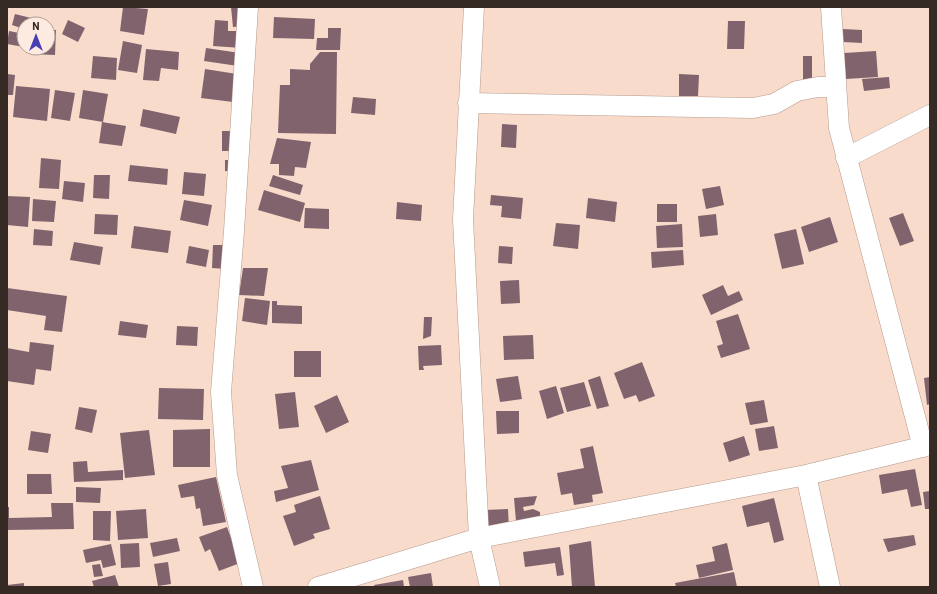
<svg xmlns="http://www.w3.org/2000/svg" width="937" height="594" viewBox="0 0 937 594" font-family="Barlow,sans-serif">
	<rect width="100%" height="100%" fill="#f8dbcb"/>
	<!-- building -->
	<path fill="#80636d" d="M123 7 148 9 144 35 120 31Z
		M231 7H242L244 26 233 27Z
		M15 14 35 19 33 24H24V29L12 25Z
		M274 17 315 19 314 39 273 38Z
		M68 20 85 28 78 42 62 34Z
		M215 20 228 21V31H244L242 48 213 46Z
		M728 21H745L744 49H727Z
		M328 28H341L340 50H316L317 38H328Z
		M843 29 862 30V43L843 42Z
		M48 30H56L55 55 32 54 33 48H48Z
		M9 31 24 34V47L7 44Z
		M123 41 142 45 137 73 118 70Z
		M206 48 240 53 238 66 204 61Z
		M146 49 179 52 178 70 161 68 159 81 143 80Z
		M876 51 878 77 846 79 844 53Z
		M320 52H337L336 134 278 133 280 85H290V69L310 70V64Z
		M93 56 117 58 116 80 91 78Z
		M803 56H812V81H803Z
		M205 69 237 74 233 102 201 98Z
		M7 74 15 75 13 95H7Z
		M679 74 699 75 698 96H679Z
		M889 77 890 88 864 91 862 79Z
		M16 86 50 89 47 121 13 117Z
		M55 90 75 93 70 121 51 118Z
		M83 90 108 94 103 122 79 118Z
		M353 97 376 99 375 115 351 113Z
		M143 109 180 117 176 134 140 126Z
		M102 122 126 126 122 146 99 143Z
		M502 124 517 125 516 148 501 147Z
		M222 131H234V151H222Z
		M277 138 311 142 306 168 295 167 294 176 279 175V164H270Z
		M41 158 61 160 59 189 39 188Z
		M225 160H237V172L225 171Z
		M130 165 168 169 167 185 128 181Z
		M184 172 206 174 204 196 182 194Z
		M94 175H110L109 199 93 198Z
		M273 175 303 185 300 195 269 186Z
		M64 181 85 183 83 202 62 199Z
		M720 186 724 205 706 209 702 189Z
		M264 190 305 203 300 222 258 210Z
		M491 195 523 198 521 219 501 217 502 206 490 205Z
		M7 196 30 197 28 227 7 225Z
		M588 198 617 202 615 222 586 218Z
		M33 199 56 201 54 222 32 221Z
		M184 200 212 205 208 226 180 220Z
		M397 202 422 205 421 221 396 219Z
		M657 204H677V222H657Z
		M305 208 329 209V229L304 228Z
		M903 213 914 241 900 246 889 218Z
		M95 214 118 215 117 235 94 234Z
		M716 214 718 235 700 237 698 216Z
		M830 217 838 242 809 252 801 227Z
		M556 223 580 225 578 249 553 246Z
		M682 224 683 247 657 248 656 226Z
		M134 226 171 231 168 253 131 248Z
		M34 229 53 231 52 246 33 245Z
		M796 229 804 264 782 269 774 234Z
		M74 242 103 247 100 265 70 260Z
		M213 245H228L227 269 212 268Z
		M189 246 209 250 206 267 186 263Z
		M499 246 513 247 512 264 498 263Z
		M683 250 684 265 652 268 651 252Z
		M243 268H268L264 296 239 295Z
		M519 280 520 303 501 304 500 281Z
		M723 285 728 296 739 291 743 300 711 315 702 295Z
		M7 288 67 296 62 332 44 330 46 316 7 310Z
		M245 298 270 301 267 325 242 321Z
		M272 301H277V305L302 306V324L272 323Z
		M738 314 750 349 721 358 717 346 723 344 716 321Z
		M424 317H432L431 336 423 339Z
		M120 321 148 325 146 338 118 335Z
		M177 326 198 327 197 346 176 345Z
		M533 335 534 359 504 360 503 336Z
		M30 342 54 345 51 371 36 369 34 385 7 381V348L29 352Z
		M441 345 442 365 423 366 424 370H419L418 346Z
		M294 351H321V377H294Z
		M642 362 655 396 639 402 636 395 624 399 614 373Z
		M518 376 522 399 500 402 496 379Z
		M600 376 609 406 597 409 588 380Z
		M930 377V404L927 405 924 378Z
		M584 382 591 406 567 412 560 388Z
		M556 386 564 413 547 419 539 391Z
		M159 388 204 389 203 420 158 419Z
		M295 392 299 427 279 429 275 394Z
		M337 395 349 422 326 433 314 406Z
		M764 400 768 422 750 425 745 403Z
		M79 407 97 410 92 433 75 429Z
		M496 411H519V433L497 434Z
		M774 426 778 448 759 451 755 429Z
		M210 429V467H173V430Z
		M149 430 155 475 125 478 120 433Z
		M31 431 51 434 48 453 28 450Z
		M744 436 750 455 729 462 723 443Z
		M593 446 603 493 592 495 593 502 574 505 572 493 561 495 557 473 584 468 580 449Z
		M311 460 319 490 276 502 274 491 288 488 281 466Z
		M87 461 88 472 123 470V480L74 482 73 462Z
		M915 469 922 505 911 507 907 489 882 494 879 475Z
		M27 474H51L52 494H27Z
		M216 477 226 522 203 526 200 508 196 509 194 496 181 498 178 485Z
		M76 487 101 488 100 503 76 502Z
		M930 491V509H925L923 492Z
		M320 496 330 529 313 534 315 538 294 546 283 516 296 512 294 505Z
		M537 496 534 505 523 507 524 511 533 509 540 512V518L516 521 514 498Z
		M774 498 784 540 774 543 769 522 747 527 742 506Z
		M51 503H73L74 529 7 530V507H9V518L52 517Z
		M146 509 148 538 118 540 116 511Z
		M508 509 509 530 486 532 485 510Z
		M93 511H111L110 541 93 540Z
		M227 527 240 563 219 571 210 549 205 552 199 537Z
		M914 535 916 545 888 552 883 539Z
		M177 538 180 551 153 557 150 543Z
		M591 541 595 587H572L569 545Z
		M139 543 140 567 121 568 120 544Z
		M727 543 733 570 699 578 696 565 715 561 712 547Z
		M111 544 116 565 103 568 101 560 86 563 83 550Z
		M560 547 564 575 557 576 555 563 525 567 523 552Z
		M168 562 171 584 158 586 154 564Z
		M100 564 103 576 94 577 92 565Z
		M734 572 737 587H676L675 583Z
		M431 573 433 587H410L408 577Z
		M115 575 119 587H94L92 581Z
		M403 580 404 587H375L374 585Z
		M24 583V587H7V585Z"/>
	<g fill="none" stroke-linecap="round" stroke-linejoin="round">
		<!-- street casing -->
		<g stroke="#b69a8c" stroke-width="21">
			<path id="street" d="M248 7 234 231 221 392 227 475 253 587
				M474 7 463 219 479 538 490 587
				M831 7 839 128 923 447
				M468 103 753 108 774 104 797 91 818 87H836
				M846 158 930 115
				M806 475 830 587
				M318 587 479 538 806 475 930 445"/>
		</g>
		<!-- street -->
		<use href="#street" stroke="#fff" stroke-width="20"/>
	</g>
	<!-- border -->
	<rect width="937" height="594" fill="none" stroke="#362a25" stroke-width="16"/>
	<!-- north arrow -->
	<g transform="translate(36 36)"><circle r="19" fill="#fdebe1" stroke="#ad9e96"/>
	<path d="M0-3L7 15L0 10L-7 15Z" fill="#483fb5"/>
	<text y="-6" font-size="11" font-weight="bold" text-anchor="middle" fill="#362a25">N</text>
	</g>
</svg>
